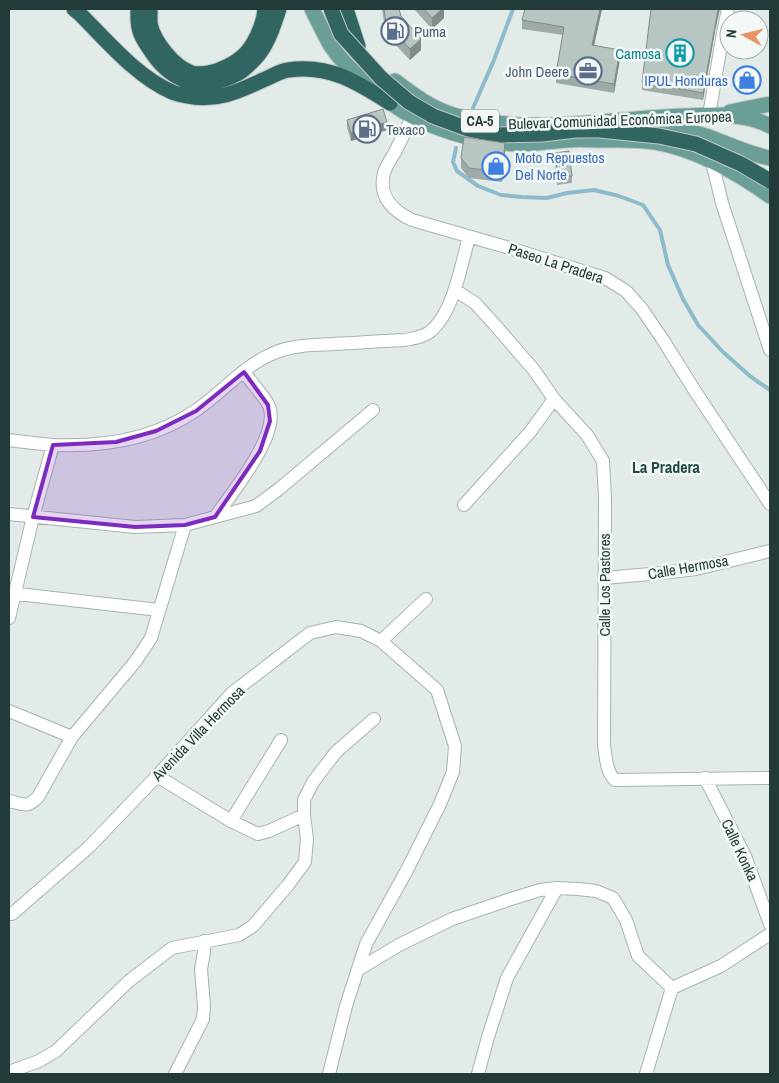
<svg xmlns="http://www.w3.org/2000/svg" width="779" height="1083" viewBox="0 0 779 1083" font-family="'Archivo Narrow',sans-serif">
	<rect width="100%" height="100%" fill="#e2ebe8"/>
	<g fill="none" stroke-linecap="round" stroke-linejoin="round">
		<!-- stream -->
		<path stroke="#8ebbcc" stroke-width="4" d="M473 108 494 60 513 9
			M456 148 453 162 457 171 478 186 501 195 522 197 547 198 567 193 594 190 619 196 643 205 660 230 668 265 683 299 698 325 723 352 751 377 770 390"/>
		<!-- minor casing -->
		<g stroke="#a5b3b0" stroke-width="14">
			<path id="minor" d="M709 115 723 33 728 9
				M413 116C407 128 401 140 395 152 391 159 386 166 384 173 378 197 393 211 412 220L506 247 605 278 626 291 642 309 663 340 695 391 770 504
				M712 162 722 203 770 350
				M455 290 475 303 495 325 534 370 554 399 587 435 603 461 605 497 604 745C606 757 606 772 615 780L770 778
				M9 440C24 442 39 444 54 445 103 447 154 439 195 411 222 393 244 365 274 353 293 345 313 345 334 344 357 343 381 341 405 340 414 338 424 337 431 331 454 311 461 265 469 237
				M464 505 530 432 554 399
				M9 514 135 527 185 525 230 513 256 506 279 489 373 410
				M215 517C231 494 281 434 269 406 265 397 250 381 244 372
				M604 578 662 573 696 569 770 551
				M9 593 159 610
				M9 618 33 517 53 445
				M381 641 426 599
				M9 711 72 737
				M157 776 231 821 258 834 269 831 304 815
				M705 778 745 856 770 924
				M9 801C24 804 26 809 38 797L72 737 135 662 151 638 185 525
				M231 821 281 740
				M9 914H12L89 847 157 776 232 693 310 633 336 627 361 631 381 641 437 690 455 746 453 772 440 804 407 870 366 944 346 1006 329 1074
				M359 969 399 945 452 919 511 899 540 890 557 888 578 889 596 891 613 898 626 920 638 956 672 988 721 966 770 934
				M9 1072 39 1061 56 1051 129 981 172 948 239 935 253 926 288 885 305 862 307 839 304 815V800L313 782 336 752 374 719
				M175 1074 203 1019 204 1006 201 969 204 952V941
				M478 1074 488 1037 507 978 557 888
				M646 1074 672 988"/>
		</g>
		<!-- major casing -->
		<g stroke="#c1c8c7" stroke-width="17">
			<path id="major" d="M312 9C318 21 324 34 331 46 341 61 354 72 368 84 375 90 383 97 391 103 425 128 476 143 519 144 535 144 551 141 568 140 579 139 590 140 602 140 619 140 637 139 655 142 694 148 738 173 770 196
				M395 81C413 95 431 108 453 115 459 117 466 118 472 119 542 134 614 118 684 116 713 115 744 112 770 126
				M730 112 770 104
				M647 129C666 129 688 130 706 136 728 144 748 154 770 158"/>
		</g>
		<!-- highway casing -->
		<g stroke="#c1c8c7" stroke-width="17">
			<path id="highway" d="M74 9 80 14C107 41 137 77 172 92 177 94 182 95 187 96 215 102 238 92 263 80 271 77 280 71 288 70 329 64 357 82 390 103
				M138 9C137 31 141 37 153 54 162 67 174 77 189 82 202 87 224 81 237 74 245 70 253 61 259 54 269 41 274 24 279 9
				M150 9C150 14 150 19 150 24 154 42 174 67 192 73 201 75 210 73 219 70 227 67 235 63 242 57 254 47 264 24 265 9
				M346 9 358 46"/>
		</g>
		<!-- minor -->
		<use href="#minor" stroke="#fff" stroke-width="12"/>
		<!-- major -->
		<use href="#major" stroke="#6a9e97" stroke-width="15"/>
		<!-- highway -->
		<use href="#highway" stroke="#316561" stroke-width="15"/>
		<!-- highway-bridge casing -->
		<g stroke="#c1c8c7" stroke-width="17" stroke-linecap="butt">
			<path id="highway-bridge" d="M331 9 341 34 381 78 409 102 433 116 468 129 498 135 542 134 576 130H600L659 136 696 144 741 164 770 181"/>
		</g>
		<!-- highway-bridge -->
		<use href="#highway-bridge" stroke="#316561" stroke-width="15"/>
	</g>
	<!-- wall -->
	<path fill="#9eaaa7" d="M382 9H399L401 16 421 50 410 60 386 35Z
		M414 9H444V18L432 29Z
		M602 9 594 46 620 59 614 93 556 83V74L563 35 522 29V20Z
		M715 31 703 100 642 90V82Z
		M347 120 387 130 351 141 347 127Z
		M505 153 502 182 469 178 461 168V158Z
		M555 153 572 176V183L557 185Z"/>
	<!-- shaded-wall -->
	<path fill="#818b88" d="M442 9H444V18L432 29V18Z
		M600 9H602L592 54V45Z
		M718 9H720L715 31 703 100V93Z
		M421 39V50L410 60V49Z
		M620 50V59L614 93V84Z
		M387 122V130L351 141V133Z
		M505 143V153L502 182V172Z"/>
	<!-- building -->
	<path fill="#b8c6c2" stroke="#818b88" d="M384 9H399L401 16 421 39 410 49 386 23Z
		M424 9H442L432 18Z
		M525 9H600L592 45 620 50 614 84 556 74 564 27 522 20Z
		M651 9H718L703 93 642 82Z
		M383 109 387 122 351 133 347 120Z
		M464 137 505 143 502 172 469 168 461 158Z
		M569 151 572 176 557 177 555 153Z"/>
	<!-- marked area -->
	<path fill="#7b2cbf" fill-opacity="0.2" stroke="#7b2cbf" stroke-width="4" stroke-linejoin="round" d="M244 372 268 405 270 421 260 451 215 517 185 525 135 527 33 517 53 445 116 442 156 431 196 411Z"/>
	<!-- icons -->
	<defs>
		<g id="fuel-ring" transform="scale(1.4375)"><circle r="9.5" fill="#f3f8f6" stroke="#5c6f8a" stroke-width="1.5"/><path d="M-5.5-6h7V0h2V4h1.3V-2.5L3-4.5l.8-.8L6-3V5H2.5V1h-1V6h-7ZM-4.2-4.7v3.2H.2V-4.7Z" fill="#5c6f8a"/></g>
		<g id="building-ring" transform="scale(1.4375)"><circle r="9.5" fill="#f3f8f6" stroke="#0f9aa8" stroke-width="1.5"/><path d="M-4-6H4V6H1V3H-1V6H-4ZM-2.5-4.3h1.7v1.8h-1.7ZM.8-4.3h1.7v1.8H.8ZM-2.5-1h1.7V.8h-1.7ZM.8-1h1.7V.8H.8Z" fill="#0f9aa8"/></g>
		<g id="office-ring" transform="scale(1.4375)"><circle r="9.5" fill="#f3f8f6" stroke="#5c6f8a" stroke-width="1.5"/><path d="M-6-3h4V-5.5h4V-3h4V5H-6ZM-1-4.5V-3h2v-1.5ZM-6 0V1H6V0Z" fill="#5c6f8a"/></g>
		<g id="shop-ring" transform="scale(1.4375)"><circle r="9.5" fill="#f3f8f6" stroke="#3f7fe0" stroke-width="1.5"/><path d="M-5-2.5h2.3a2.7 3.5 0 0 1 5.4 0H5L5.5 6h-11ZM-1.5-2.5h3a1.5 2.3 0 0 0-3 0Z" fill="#3f7fe0"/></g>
	</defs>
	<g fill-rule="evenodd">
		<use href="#fuel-ring" x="395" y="31"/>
		<use href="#building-ring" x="680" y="53"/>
		<use href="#office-ring" x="588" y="71"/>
		<use href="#shop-ring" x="747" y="80"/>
		<use href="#fuel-ring" x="367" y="129"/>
		<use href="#shop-ring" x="496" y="166"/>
	</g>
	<g text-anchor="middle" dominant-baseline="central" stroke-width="5" stroke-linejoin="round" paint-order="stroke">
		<!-- shield labels -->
		<rect fill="#f3f8f6" stroke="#617471" stroke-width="1" x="461" y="109.5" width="38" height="23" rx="4"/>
		<g font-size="14" font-weight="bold" fill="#233b38">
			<text x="480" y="121">CA-5</text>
		</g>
		<!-- service labels -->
		<g font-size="15" fill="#4e5e75" stroke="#f3f8f6" text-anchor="start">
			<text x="414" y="31">Puma</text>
			<text x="569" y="71" text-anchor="end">John Deere</text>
			<text x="386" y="129">Texaco</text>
		</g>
		<!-- culture labels -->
		<g font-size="15" fill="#0d838f" stroke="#f3f8f6" text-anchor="end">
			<text x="661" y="53">Camosa</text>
		</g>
		<!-- shop labels -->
		<g font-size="15" fill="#366cbe" stroke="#f3f8f6" text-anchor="end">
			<text x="728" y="80">IPUL Honduras</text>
			<text x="515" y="157" text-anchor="start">Moto Repuestos<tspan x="515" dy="17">Del Norte</tspan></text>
		</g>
		<!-- street labels -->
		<g font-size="15" fill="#233b38" stroke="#f3f8f6">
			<text transform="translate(620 120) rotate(-2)">Bulevar Comunidad Económica Europea</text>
			<text transform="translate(556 263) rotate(18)">Paseo La Pradera</text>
			<text transform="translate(688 567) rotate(-10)">Calle Hermosa</text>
			<text transform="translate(604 585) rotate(-90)">Calle Los Pastores</text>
			<text transform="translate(198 733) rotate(-46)">Avenida Villa Hermosa</text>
			<text transform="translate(740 850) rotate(65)">Calle Konka</text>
		</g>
		<!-- neighbourhood labels -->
		<g font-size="16" font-weight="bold" fill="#214c46" stroke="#f3f8f6">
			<text x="666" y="467">La Pradera</text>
		</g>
	</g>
	<!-- border -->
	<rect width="779" height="1083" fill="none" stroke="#233b38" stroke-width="20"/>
	<!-- north arrow -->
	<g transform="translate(744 35) rotate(277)"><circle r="24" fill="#f3f8f6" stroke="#a0acaa"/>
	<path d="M0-4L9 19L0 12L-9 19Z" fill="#e89464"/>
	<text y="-8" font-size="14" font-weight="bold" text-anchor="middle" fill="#233b38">N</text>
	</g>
</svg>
